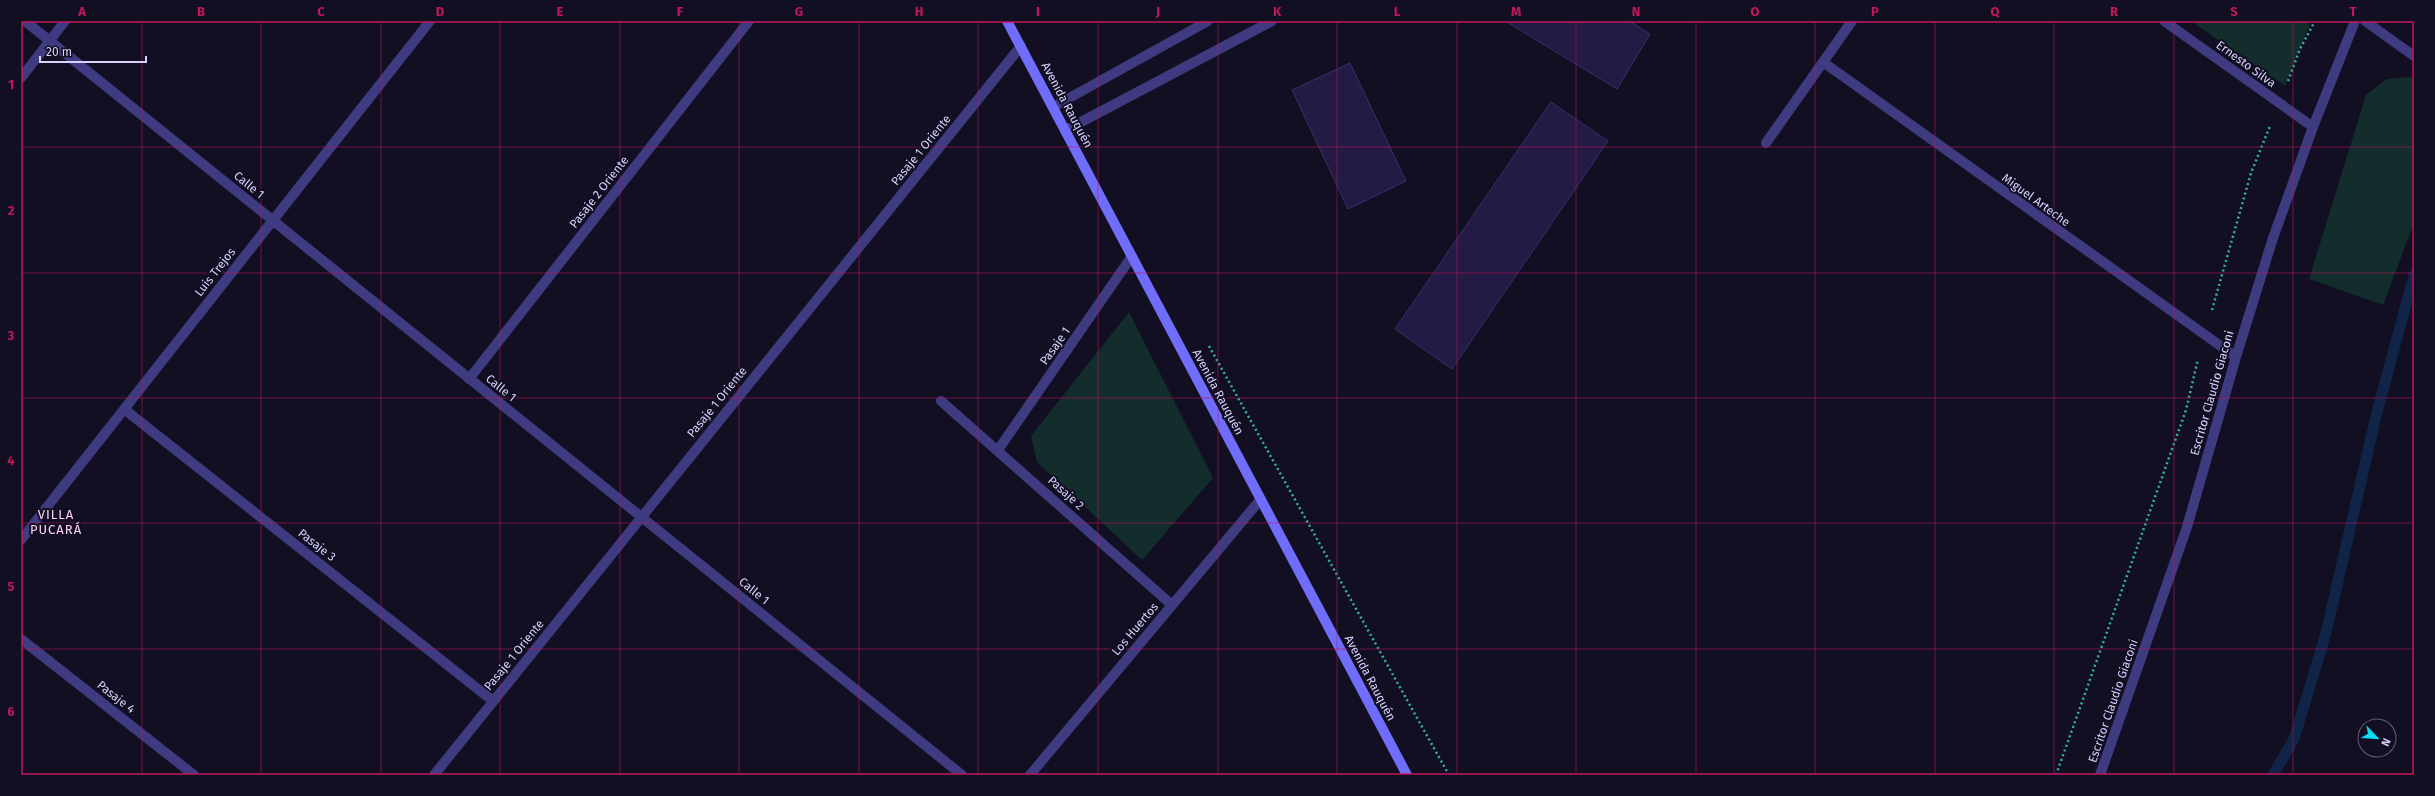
<svg xmlns="http://www.w3.org/2000/svg" width="2435" height="796" viewBox="0 0 2435 796" font-family="'Fira Sans',sans-serif">
	<rect width="100%" height="100%" fill="#120f23"/>
	<!-- green -->
	<path fill="#122d2c" d="M2191 21H2311L2285 86Z
		M2411 77 2414 79V223L2383 305 2309 279 2366 95 2387 79Z
		M1129 312 1213 478 1142 560 1037 462 1031 436Z"/>
	<g fill="none" stroke-linecap="round" stroke-linejoin="round">
		<!-- stream -->
		<path stroke="#0f2446" stroke-width="11" d="M2273 775 2294 739 2326 633 2376 416 2414 275"/>
	</g>
	<!-- building -->
	<path fill="#231b43" stroke="#3b2e6e" d="M1505 21H1629L1650 34 1617 89Z
		M1350 63 1406 181 1348 209 1292 90Z
		M1551 102 1608 141 1452 369 1395 329Z"/>
	<g fill="none" stroke-linecap="round" stroke-linejoin="round">
		<!-- path -->
		<path stroke="#33b1a9" stroke-width="2.5" stroke-dasharray="2 3" stroke-linecap="butt" d="M2288 81 2300 49 2315 21
			M2212 310 2251 173 2270 126
			M1209 346 1449 775
			M2056 775 2186 410 2198 359"/>
		<!-- lane -->
		<path stroke="#3e3b80" stroke-width="10" d="M1053 107 1208 21
			M1066 130 1272 21"/>
		<!-- street -->
		<path stroke="#3e3b80" stroke-width="10" d="M25 21 962 775
			M2164 21 2313 127
			M2365 21 2414 56
			M1823 62 2236 357
			M21 78 65 21
			M1766 143 1852 21
			M469 379 749 21
			M941 401 1172 605
			M124 409 493 701
			M998 450 1132 256
			M21 540 430 21
			M21 639 194 775
			M434 775 1021 46
			M1030 775 1260 500
			M2100 775 2187 527 2236 357 2273 238 2313 127 2355 21"/>
		<!-- secondary -->
		<path stroke="#706dfa" stroke-width="10" d="M1007 21 1407 775"/>
	</g>
	<!-- grid -->
	<path fill="none" stroke="#c2185b" stroke-width="1" stroke-opacity="0.55" d="M142 21V775M261 21V775M381 21V775M500 21V775M620 21V775M739 21V775M859 21V775M978 21V775M1098 21V775M1218 21V775M1337 21V775M1457 21V775M1576 21V775M1696 21V775M1815 21V775M1935 21V775M2054 21V775M2174 21V775M2293 21V775M21 147H2414M21 273H2414M21 398H2414M21 523H2414M21 649H2414"/>
	<g text-anchor="middle" dominant-baseline="central" stroke-width="4" stroke-linejoin="round" paint-order="stroke">
		<!-- street labels -->
		<g font-size="12" fill="#d7d2fd" stroke="#120f23">
			<text transform="translate(2246 64) rotate(36)">Ernesto Silva</text>
			<text transform="translate(1067 105) rotate(62)">Avenida Rauquén</text>
			<text transform="translate(921 150) rotate(-51)">Pasaje 1 Oriente</text>
			<text transform="translate(249 185) rotate(39)">Calle 1</text>
			<text transform="translate(599 192) rotate(-52)">Pasaje 2 Oriente</text>
			<text transform="translate(2036 200) rotate(36)">Miguel Arteche</text>
			<text transform="translate(215 272) rotate(-52)">Luis Trejos</text>
			<text transform="translate(1055 346) rotate(-55)">Pasaje 1</text>
			<text transform="translate(501 388) rotate(39)">Calle 1</text>
			<text transform="translate(1218 392) rotate(62)">Avenida Rauquén</text>
			<text transform="translate(2212 393) rotate(-74)">Escritor Claudio Giaconi</text>
			<text transform="translate(717 402) rotate(-51)">Pasaje 1 Oriente</text>
			<text transform="translate(1066 493) rotate(42)">Pasaje 2</text>
			<text transform="translate(317 545) rotate(38)">Pasaje 3</text>
			<text transform="translate(754 591) rotate(39)">Calle 1</text>
			<text transform="translate(1135 629) rotate(-50)">Los Huertos</text>
			<text transform="translate(514 655) rotate(-51)">Pasaje 1 Oriente</text>
			<text transform="translate(1370 678) rotate(62)">Avenida Rauquén</text>
			<text transform="translate(116 697) rotate(38)">Pasaje 4</text>
			<text transform="translate(2113 701) rotate(-71)">Escritor Claudio Giaconi</text>
		</g>
		<!-- neighbourhood labels -->
		<g font-size="13" letter-spacing="1" fill="#fed4ef" stroke="#120f23">
			<text x="56" y="514">VILLA<tspan x="56" dy="15">PUCARÁ</tspan></text>
		</g>
	</g>
	<!-- border -->
	<rect width="2435" height="796" fill="none" stroke="#120f23" stroke-width="44"/>
	<!-- north arrow -->
	<g transform="translate(2377 738) rotate(115)"><circle r="19" fill="#120f23" stroke="#615d7a"/>
	<path d="M0-3L7 15L0 10L-7 15Z" fill="#08dcf3"/>
	<text y="-6" font-size="11" font-weight="bold" text-anchor="middle" fill="#d7d2fd">N</text>
	</g>
	<!-- scale -->
	<path d="M40 56v6h106v-6" fill="none" stroke="#d7d2fd" stroke-width="2"/>
	<text x="46" y="56" font-size="12" fill="#d7d2fd" stroke="#120f23" stroke-width="3" paint-order="stroke">20 m</text>
	<rect x="22" y="22" width="2391" height="752" fill="none" stroke="#c2185b" stroke-width="1.5"/>
	<g font-size="13" text-anchor="middle" font-weight="bold" fill="#c2185b">
		<text x="82" y="16">A</text>
		<text x="201" y="16">B</text>
		<text x="321" y="16">C</text>
		<text x="440" y="16">D</text>
		<text x="560" y="16">E</text>
		<text x="680" y="16">F</text>
		<text x="799" y="16">G</text>
		<text x="919" y="16">H</text>
		<text x="1038" y="16">I</text>
		<text x="1158" y="16">J</text>
		<text x="1277" y="16">K</text>
		<text x="1397" y="16">L</text>
		<text x="1516" y="16">M</text>
		<text x="1636" y="16">N</text>
		<text x="1755" y="16">O</text>
		<text x="1875" y="16">P</text>
		<text x="1995" y="16">Q</text>
		<text x="2114" y="16">R</text>
		<text x="2234" y="16">S</text>
		<text x="2353" y="16">T</text>
		<text x="11" y="89">1</text>
		<text x="11" y="215">2</text>
		<text x="11" y="340">3</text>
		<text x="11" y="465">4</text>
		<text x="11" y="591">5</text>
		<text x="11" y="716">6</text>
	</g>
</svg>
